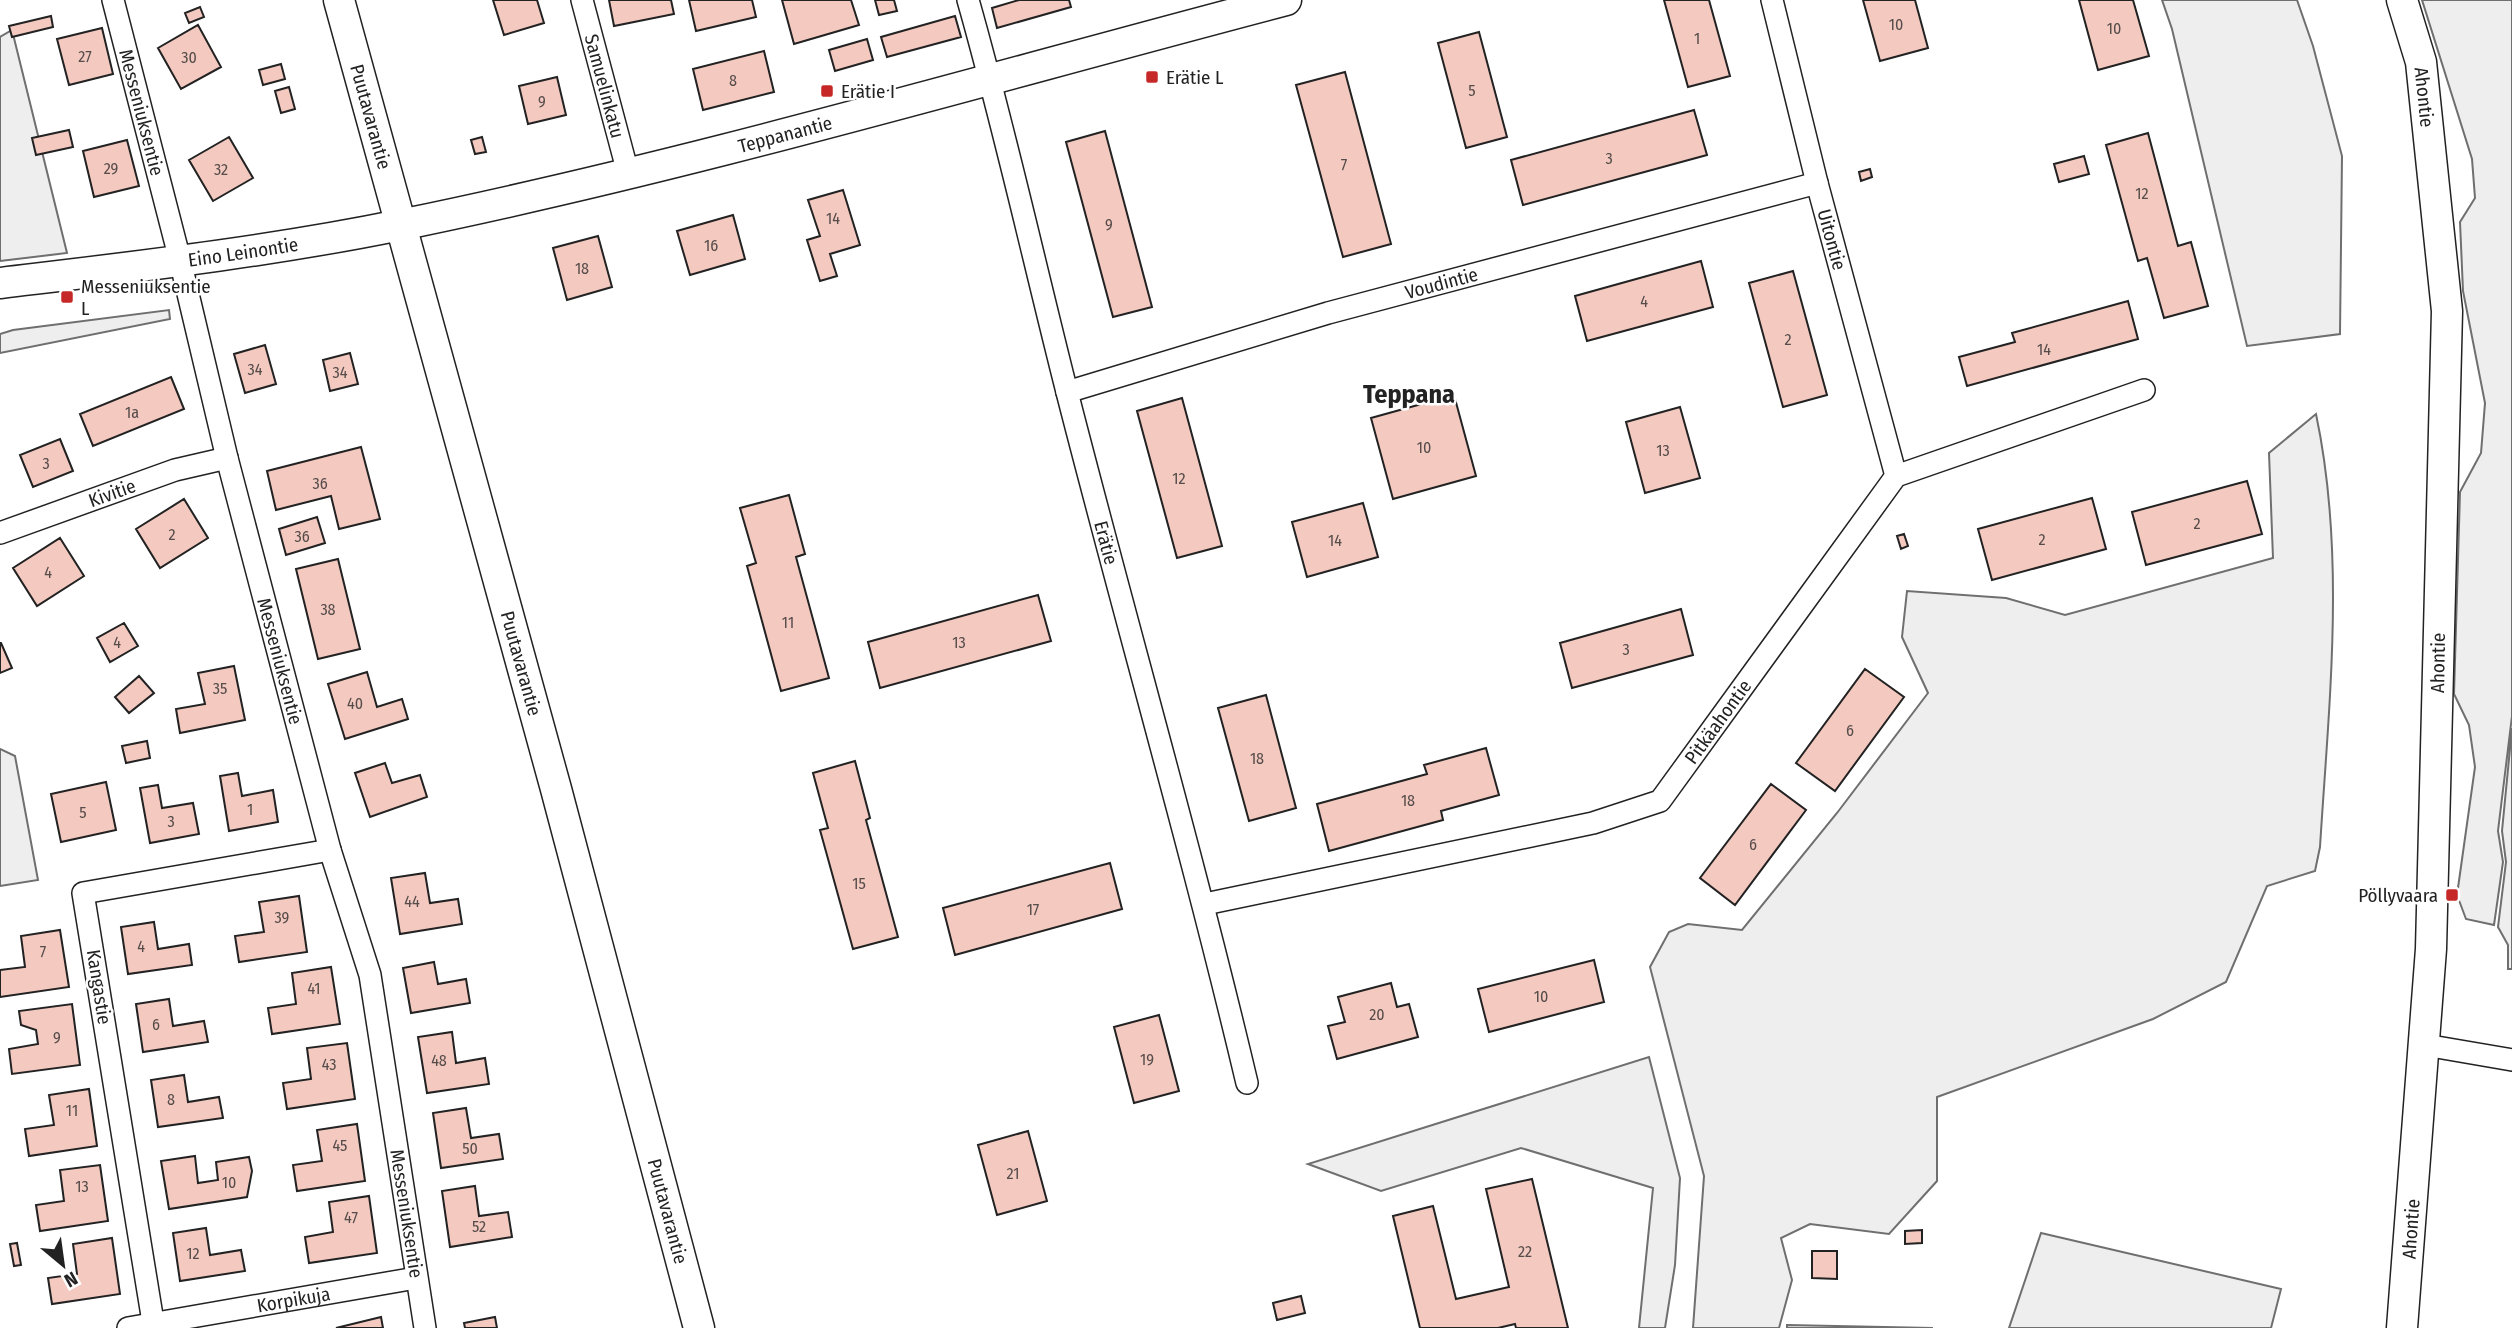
<svg xmlns="http://www.w3.org/2000/svg" width="2512" height="1328" viewBox="0 0 2512 1328" font-family="'Fira Sans Condensed',sans-serif">
	<rect width="100%" height="100%" fill="#fff"/>
	<!-- green -->
	<path fill="#eee" stroke="#6f6f6f" stroke-width="2" d="M2162 0H2297L2313 46 2342 156 2340 334 2247 346 2172 29Z
		M2422 0H2512V716L2498 831 2503 862 2494 925 2466 919 2457 895 2475 767 2469 725 2454 694 2460 492 2481 453 2485 403 2463 291 2460 222 2475 198 2472 159Z
		M12 30 67 253 0 261V37Z
		M169 310 170 319 0 353V334L13 330Z
		M2316 414C2346 556 2329 702 2320 847L2315 871 2267 886 2226 982 2153 1019 1937 1097V1181L1889 1234 1810 1224 1781 1238 1792 1280 1779 1328H1693L1704 1176 1650 967 1669 932 1688 924 1742 930 1837 813 1928 693 1902 637 1907 591 2006 598 2065 615 2273 558 2269 453Z
		M2512 728V969H2508V945L2498 927 2506 862 2502 831Z
		M0 749 15 756 38 880 0 886Z
		M1649 1057 1680 1178 1675 1265 1665 1328H1639L1653 1188 1521 1148 1381 1191 1308 1164Z
		M2041 1233 2281 1289 2271 1328H2009Z
		M1787 1325 1933 1328H1787Z"/>
	<!-- building -->
	<path fill="#f3c9c0" stroke="#222" stroke-width="2" d="M493 0H537L544 23 504 35Z
		M609 0H671L674 14 614 26Z
		M689 0H752L756 17 696 31Z
		M782 0H851L859 25 794 44Z
		M875 0H894L897 11 879 15Z
		M1019 0H1069L1071 7 997 28 992 8Z
		M1664 0H1709L1730 76 1688 87Z
		M1863 0H1915L1928 48 1880 61Z
		M2079 0H2133L2149 56 2098 70Z
		M200 7 204 17 189 23 185 13Z
		M51 16 53 27 12 37 9 26Z
		M955 16 961 37 887 57 881 37Z
		M198 25 221 67 181 89 158 48Z
		M102 28 113 74 69 85 57 39Z
		M1479 32 1507 137 1466 148 1438 43Z
		M867 39 873 60 835 71 829 50Z
		M764 51 774 92 703 110 693 69Z
		M281 64 285 79 263 85 259 70Z
		M1345 72 1391 244 1343 257 1296 85Z
		M557 77 566 115 528 124 519 86Z
		M289 87 295 109 281 113 275 91Z
		M1694 110 1707 155 1523 205 1511 160Z
		M69 130 73 147 36 155 32 138Z
		M1105 131 1152 307 1113 317 1066 142Z
		M2148 133 2178 246 2191 242 2208 306 2164 318 2147 258 2138 261 2106 145Z
		M229 137 253 178 213 201 189 160Z
		M482 137 486 152 475 154 471 140Z
		M127 140 139 186 94 197 83 151Z
		M2084 156 2089 174 2059 182 2054 164Z
		M1870 169 1872 177 1861 181 1859 172Z
		M843 190 860 245 830 254 837 276 820 281 807 240 820 236 808 200Z
		M733 215 745 259 690 275 677 231Z
		M598 236 612 287 567 300 553 248Z
		M1701 261 1713 307 1587 341 1575 296Z
		M1793 271 1827 395 1783 407 1749 283Z
		M2128 301 2138 339 1967 386 1959 357 2015 342 2012 333Z
		M265 345 276 384 245 393 234 354Z
		M350 353 358 384 330 391 323 360Z
		M171 377 184 409 93 446 80 414Z
		M1454 395 1476 476 1393 499 1371 418Z
		M1182 398 1222 546 1177 558 1137 411Z
		M1680 407 1700 478 1645 493 1626 422Z
		M60 439 73 471 33 487 20 455Z
		M361 447 380 519 339 529 331 496 276 510 267 471Z
		M2247 481 2262 534 2146 565 2132 512Z
		M789 495 805 554 796 557 829 678 781 691 747 566 756 563 740 508Z
		M2092 498 2106 549 1992 580 1978 529Z
		M184 499 208 538 160 568 136 529Z
		M1363 503 1378 557 1307 577 1292 522Z
		M317 517 325 543 286 555 279 529Z
		M1904 534 1908 546 1901 549 1897 536Z
		M60 538 84 576 37 606 13 568Z
		M338 559 360 649 318 659 296 569Z
		M1038 595 1051 641 880 688 868 642Z
		M1681 609 1693 655 1572 688 1560 643Z
		M124 623 138 646 110 662 97 638Z
		M1 643 12 668 0 673V643Z
		M234 666 245 720 180 733 176 709 205 704 198 673Z
		M1865 669 1904 697 1835 791 1796 763Z
		M367 672 377 707 402 699 408 719 345 739 328 684Z
		M139 676 154 693 129 713 115 697Z
		M1266 695 1296 808 1249 821 1218 708Z
		M147 741 150 758 126 763 122 746Z
		M1486 748 1499 795 1441 811 1443 820 1329 851 1317 804 1427 774 1424 765Z
		M855 761 870 818 866 820 898 937 853 949 820 830 828 828 813 773Z
		M385 763 392 783 420 775 427 797 370 817 355 773Z
		M238 773 242 796 273 790 278 822 229 831 220 776Z
		M106 782 116 830 61 842 51 794Z
		M1771 784 1806 810 1735 905 1700 878Z
		M158 785 162 808 193 803 199 834 150 843 140 788Z
		M1110 863 1122 909 955 955 943 908Z
		M425 873 430 903 458 899 462 924 400 934 391 878Z
		M299 896 307 952 239 962 235 936 264 932 259 902Z
		M154 922 158 949 189 944 192 965 128 974 121 927Z
		M60 930 69 987 0 997V970L25 967 21 936Z
		M1594 960 1604 1002 1489 1032 1478 989Z
		M434 962 438 984 466 979 470 1003 411 1013 403 968Z
		M331 967 340 1024 272 1034 268 1008 296 1004 292 973Z
		M1391 983 1397 1007 1409 1004 1418 1037 1337 1059 1328 1026 1345 1022 1338 997Z
		M169 999 173 1026 204 1021 208 1042 143 1052 136 1004Z
		M72 1004 80 1065 12 1074 9 1049 38 1044 36 1030 21 1025 19 1011Z
		M1159 1015 1179 1091 1134 1103 1114 1027Z
		M452 1032 456 1063 485 1058 489 1084 427 1093 418 1037Z
		M347 1043 355 1099 287 1109 283 1083 311 1079 307 1048Z
		M184 1075 188 1102 219 1097 223 1118 158 1127 151 1080Z
		M89 1089 97 1146 29 1156 25 1129 54 1125 49 1095Z
		M466 1108 471 1138 499 1134 503 1159 441 1168 433 1113Z
		M357 1124 365 1181 297 1191 293 1165 322 1161 317 1130Z
		M1028 1131 1047 1201 997 1215 978 1145Z
		M195 1156 198 1183 218 1180 216 1162 249 1157 252 1171 247 1197 169 1209 161 1161Z
		M100 1165 108 1221 40 1231 36 1205 64 1201 60 1170Z
		M1532 1179 1568 1328H1516L1515 1324 1498 1328H1420L1393 1216 1433 1206 1456 1299 1509 1287 1486 1189Z
		M475 1186 479 1216 508 1212 512 1237 450 1247 442 1191Z
		M369 1196 377 1253 309 1263 305 1237 333 1232 329 1202Z
		M206 1228 210 1255 241 1250 245 1271 180 1281 173 1233Z
		M1922 1230V1243L1905 1244V1231Z
		M112 1238 120 1294 52 1304 48 1278 77 1274 73 1244Z
		M17 1243 21 1265 14 1266 10 1244Z
		M1812 1251H1837V1279L1812 1278Z
		M1301 1296 1305 1313 1277 1320 1273 1303Z
		M381 1317 383 1328H336Z
		M495 1317 497 1328H465L464 1323Z"/>
	<g fill="none" stroke-linecap="round" stroke-linejoin="round">
		<!-- street casing -->
		<g stroke="#222" stroke-width="24">
			<g id="street">
				<path id="s1" d="M113 0 180 260 227 458 330 850 370 975 425 1328"/>
				<path id="s2" d="M582 0 628 173"/>
				<path id="s3" d="M968 0C1005 130 1034 262 1067 392 1126 623 1192 851 1247 1083"/>
				<path id="s4" d="M1772 0 1817 183 1896 476"/>
				<path id="s5" d="M1067 392 1328 313 1817 183"/>
				<path id="s6" d="M0 533 175 470 227 458"/>
				<path id="s7" d="M1205 904 1593 823 1660 801 1896 476 2144 390"/>
				<path d="M2425 1045 2512 1060"/>
				<path id="s8" d="M128 1328 416 1278"/>
				<path d="M154 1328 83 893 330 850"/>
			</g>
		</g>
		<!-- secondary casing -->
		<g stroke="#222" stroke-width="33">
			<g id="secondary">
				<path id="s9" d="M339 0 556 789 699 1328"/>
				<path id="s10" d="M2402 0 2421 62 2447 311 2431 949 2402 1328"/>
				<path id="s11" d="M0 283C133 267 268 252 400 225 698 164 992 77 1286 0"/>
			</g>
		</g>
		<!-- street -->
		<use href="#street" stroke="#fff" stroke-width="21"/>
		<!-- secondary -->
		<use href="#secondary" stroke="#fff" stroke-width="30"/>
	</g>
	<!-- markers -->
	<g fill="#c62828" stroke="#fff" stroke-width="2.5">
		<rect x="1145" y="70" width="14" height="14" rx="3.5"/>
		<rect x="820" y="84" width="14" height="14" rx="3.5"/>
		<rect x="60" y="290" width="14" height="14" rx="3.5"/>
		<rect x="2445" y="888" width="14" height="14" rx="3.5"/>
	</g>
	<g text-anchor="middle" dominant-baseline="central" stroke-width="5" stroke-linejoin="round" paint-order="stroke">
		<!-- number labels -->
		<g font-size="16" fill="#564c4a">
			<text x="1896" y="24">10</text>
			<text x="2114" y="28">10</text>
			<text x="1697" y="38">1</text>
			<text x="85" y="56">27</text>
			<text x="189" y="57">30</text>
			<text x="733" y="80">8</text>
			<text x="1472" y="90">5</text>
			<text x="542" y="101">9</text>
			<text x="1609" y="158">3</text>
			<text x="1344" y="164">7</text>
			<text x="111" y="168">29</text>
			<text x="221" y="169">32</text>
			<text x="2142" y="193">12</text>
			<text x="833" y="218">14</text>
			<text x="1109" y="224">9</text>
			<text x="711" y="245">16</text>
			<text x="582" y="268">18</text>
			<text x="1644" y="301">4</text>
			<text x="1788" y="339">2</text>
			<text x="2044" y="349">14</text>
			<text x="255" y="369">34</text>
			<text x="340" y="372">34</text>
			<text x="132" y="412">1a</text>
			<text x="1424" y="447">10</text>
			<text x="1663" y="450">13</text>
			<text x="46" y="463">3</text>
			<text x="1179" y="478">12</text>
			<text x="320" y="483">36</text>
			<text x="2197" y="523">2</text>
			<text x="172" y="534">2</text>
			<text x="302" y="536">36</text>
			<text x="2042" y="539">2</text>
			<text x="1335" y="540">14</text>
			<text x="48" y="572">4</text>
			<text x="328" y="609">38</text>
			<text x="788" y="622">11</text>
			<text x="117" y="642">4</text>
			<text x="959" y="642">13</text>
			<text x="1626" y="649">3</text>
			<text x="220" y="688">35</text>
			<text x="355" y="703">40</text>
			<text x="1850" y="730">6</text>
			<text x="1257" y="758">18</text>
			<text x="1408" y="800">18</text>
			<text x="250" y="809">1</text>
			<text x="83" y="812">5</text>
			<text x="171" y="821">3</text>
			<text x="1753" y="844">6</text>
			<text x="859" y="883">15</text>
			<text x="412" y="901">44</text>
			<text x="1033" y="909">17</text>
			<text x="282" y="917">39</text>
			<text x="141" y="946">4</text>
			<text x="43" y="951">7</text>
			<text x="314" y="988">41</text>
			<text x="1541" y="996">10</text>
			<text x="1377" y="1014">20</text>
			<text x="156" y="1024">6</text>
			<text x="57" y="1037">9</text>
			<text x="1147" y="1059">19</text>
			<text x="439" y="1060">48</text>
			<text x="329" y="1064">43</text>
			<text x="171" y="1099">8</text>
			<text x="72" y="1110">11</text>
			<text x="340" y="1145">45</text>
			<text x="470" y="1148">50</text>
			<text x="1013" y="1173">21</text>
			<text x="229" y="1182">10</text>
			<text x="82" y="1186">13</text>
			<text x="351" y="1217">47</text>
			<text x="479" y="1226">52</text>
			<text x="1525" y="1251">22</text>
			<text x="193" y="1253">12</text>
		</g>
		<!-- poi labels -->
		<g font-size="19" fill="#222" stroke="#fff" text-anchor="start">
			<text x="1166" y="77">Erätie L</text>
			<text x="841" y="91">Erätie I</text>
			<text x="81" y="286">Messeniuksentie<tspan x="81" dy="22">L</tspan></text>
			<text x="2438" y="895" text-anchor="end">Pöllyvaara</text>
		</g>
		<!-- street labels -->
		<g font-size="19" fill="#222" stroke="#fff">
			<text stroke="none"><textPath href="#s2" startOffset="89">Samuelinkatu</textPath></text>
			<text stroke="none"><textPath href="#s10" startOffset="100">Ahontie</textPath></text>
			<text stroke="none"><textPath href="#s1" startOffset="116">Messeniuksentie</textPath></text>
			<text stroke="none"><textPath href="#s9" startOffset="121">Puutavarantie</textPath></text>
			<text stroke="none"><textPath href="#s11" startOffset="800">Teppanantie</textPath></text>
			<text stroke="none"><textPath href="#s4" startOffset="247">Uitontie</textPath></text>
			<text stroke="none"><textPath href="#s11" startOffset="245">Eino Leinontie</textPath></text>
			<text stroke="none"><textPath href="#s5" startOffset="390">Voudintie</textPath></text>
			<text stroke="none"><textPath href="#s6" startOffset="119">Kivitie</textPath></text>
			<text stroke="none"><textPath href="#s3" startOffset="560">Erätie</textPath></text>
			<text stroke="none"><textPath href="#s1" startOffset="682">Messeniuksentie</textPath></text>
			<text stroke="none"><textPath href="#s9" startOffset="688">Puutavarantie</textPath></text>
			<text transform="translate(2438 663) rotate(-89)">Ahontie</text>
			<text stroke="none"><textPath href="#s7" startOffset="565">Pitkäahontie</textPath></text>
			<text transform="translate(99 987) rotate(81)">Kangastie</text>
			<text stroke="none"><textPath href="#s9" startOffset="1255">Puutavarantie</textPath></text>
			<text stroke="none"><textPath href="#s1" startOffset="1250">Messeniuksentie</textPath></text>
			<text transform="translate(2411 1229) rotate(-86)">Ahontie</text>
			<text stroke="none"><textPath href="#s8" startOffset="168">Korpikuja</textPath></text>
		</g>
		<!-- district labels -->
		<g font-size="26" font-weight="bold" fill="#222" stroke="#fff">
			<text x="1409" y="394">Teppana</text>
		</g>
	</g>
	<!-- north arrow -->
	<g transform="translate(63 1265) rotate(151)" stroke="#ffffff" stroke-width="5" paint-order="stroke">
	<path d="M0-5L12 26L0 18L-12 26Z" fill="#222222"/>
	<text y="-10" font-size="19" font-weight="bold" text-anchor="middle" fill="#222222">N</text>
	</g>
</svg>
